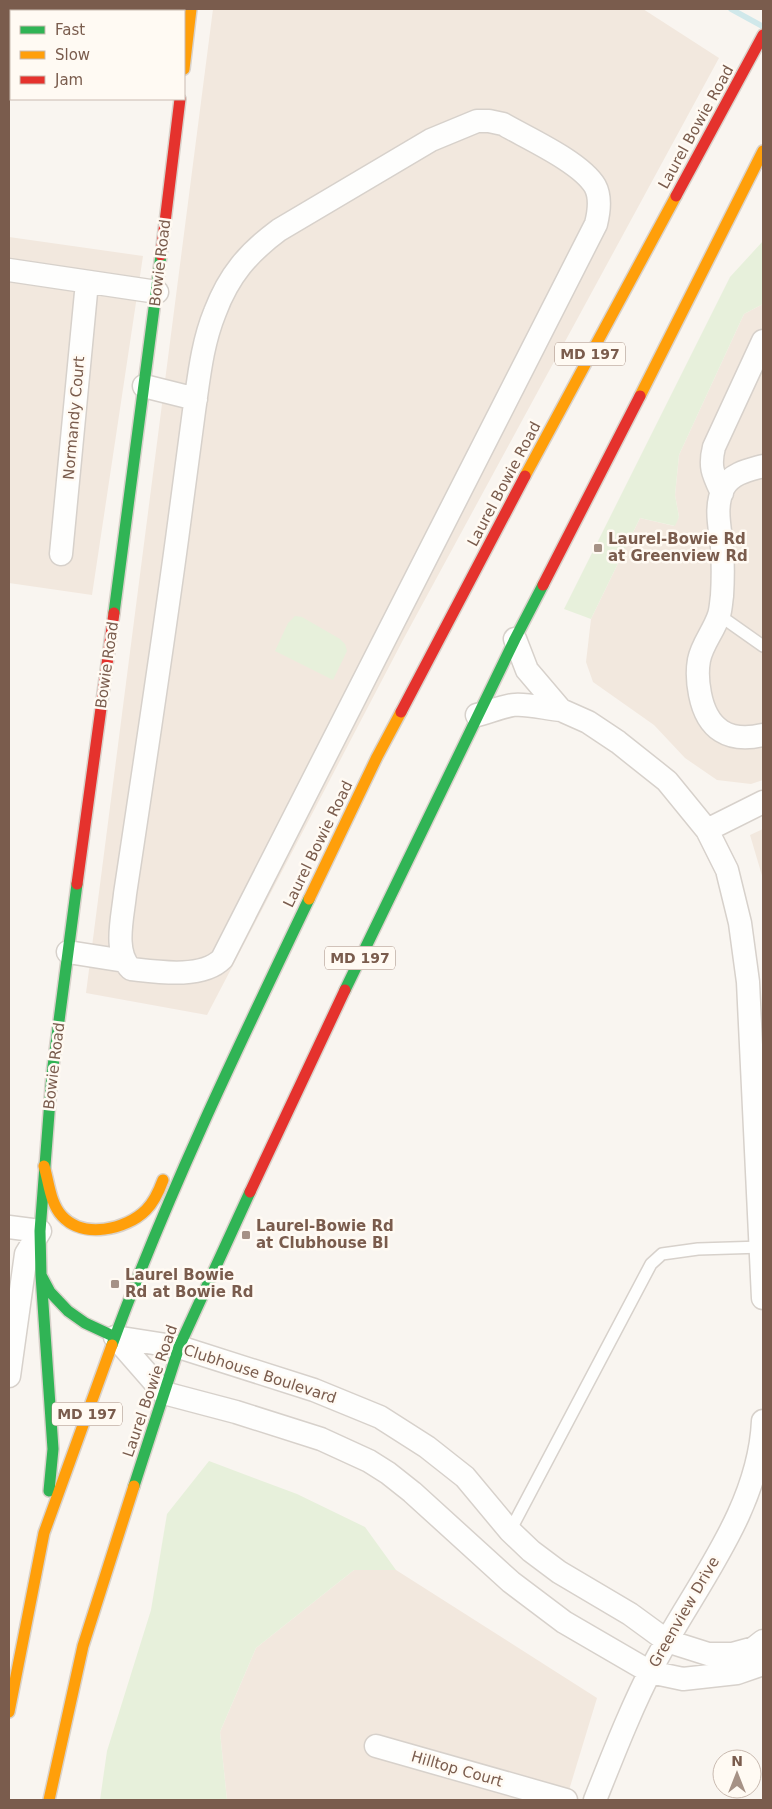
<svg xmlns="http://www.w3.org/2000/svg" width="772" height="1809" viewBox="0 0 772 1809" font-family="'DejaVu Sans',sans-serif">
	<rect width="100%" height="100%" fill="#f9f5f0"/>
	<!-- residential -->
	<path fill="#f2e8de" d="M112 9H169L168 11H120Z
		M213 9H643L719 58 404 638 207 1015 86 993Z
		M9 237 143 256 92 595 9 583Z
		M763 304V780L751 784 717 780 685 758 654 725 593 682 586 662 591 619 640 518 674 526 679 517 675 495 679 455 744 314Z
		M763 829V879L750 835Z
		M354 1570H396L597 1698 566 1800H227L220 1732 256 1648Z"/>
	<!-- green -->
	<path fill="#e7f0db" d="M763 241V304L744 314 679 455 675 495 679 517 675 526 640 518 591 619 564 609 730 277Z
		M295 616 302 617 340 639 345 644 347 651 333 680 275 651 288 623Z
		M209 1461 297 1494 365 1527 396 1570H354L256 1648 220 1732 227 1800H100L107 1751 151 1610 167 1514Z"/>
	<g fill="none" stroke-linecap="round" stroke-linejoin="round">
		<!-- stream -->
		<path stroke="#d0e8ea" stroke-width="5.5" d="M731 9 762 26"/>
		<!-- lane casing -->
		<g stroke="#d7d1cb" stroke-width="14">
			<path id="lane" d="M719 615 763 646
				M510 1531 651 1264 662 1254 698 1249 762 1247"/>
		</g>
		<!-- street casing -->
		<g stroke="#d7d1cb" stroke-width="25">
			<path id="street" d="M477 121H489L503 124C527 138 581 162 595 186 601 197 599 212 596 224L222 959C202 979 158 972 131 969 113 952 123 916 125 894 143 775 161 657 177 539 183 496 188 454 194 411 199 377 202 344 215 312 229 275 248 253 279 230L431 140Z
				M9 270 157 292
				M144 386 196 399
				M763 466C749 470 732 473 724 487 714 506 720 527 722 547 723 563 723 580 722 596 721 602 721 609 719 615 714 631 702 644 699 660 697 671 698 684 700 694 707 730 729 743 763 735
				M722 493C713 474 709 467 714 447L763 341
				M61 554 87 282
				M515 639 527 670 561 710 588 722 618 742 667 781 707 830 727 870 740 923 748 982 763 1298
				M477 715C489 712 501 707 513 705 526 703 547 709 561 710
				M707 830 763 802
				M68 952 125 961
				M9 1227 40 1231 26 1254 9 1376
				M115 1337 164 1393 236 1412 321 1439 369 1461 388 1473 412 1492 511 1582 564 1622 650 1672 683 1679 737 1673 763 1664
				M115 1337 179 1347 314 1390 380 1417 427 1447 465 1477 510 1531 531 1551 559 1572 630 1614 667 1641 708 1654H732L754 1648 763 1641
				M376 1746 566 1800
				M595 1800C613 1755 631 1708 654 1664 694 1587 759 1511 763 1421"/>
		</g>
		<!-- fast casing -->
		<g stroke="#d9d2cb" stroke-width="14">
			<path id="fast" d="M114 613 161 255
				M77 884 52 1074 40 1231 41 1275 50 1292 68 1311 85 1323 115 1337
				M345 990 515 639 543 585
				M41 1275 53 1449 49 1491
				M112 1345C168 1192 239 1045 309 899
				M134 1486 179 1347 250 1192"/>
		</g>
		<!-- slow casing -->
		<g stroke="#d9d2cb" stroke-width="14">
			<path id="slow" d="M184 69 191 9
				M640 396 763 151
				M525 476 676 196
				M309 899 377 757 401 712
				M44 1166C49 1182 50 1203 62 1216 83 1239 126 1230 146 1210 154 1202 159 1191 163 1180
				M9 1712 44 1533 112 1345
				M49 1800 83 1646 134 1486"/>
		</g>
		<!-- jam casing -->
		<g stroke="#d9d2cb" stroke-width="14">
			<path id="jam" d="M676 196 763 35
				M161 255 180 99
				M543 585 640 396
				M401 712 525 476
				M77 884 114 613
				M250 1192 345 990"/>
		</g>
		<!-- lane -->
		<use href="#lane" stroke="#fefefd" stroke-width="11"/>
		<!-- street -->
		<use href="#street" stroke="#fefefd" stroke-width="22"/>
		<!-- fast -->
		<use href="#fast" stroke="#30b455" stroke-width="11"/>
		<!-- slow -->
		<use href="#slow" stroke="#ff9f0a" stroke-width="11"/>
		<!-- jam -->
		<use href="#jam" stroke="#e5322d" stroke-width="11"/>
	</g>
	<!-- markers -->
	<g fill="#a69286" stroke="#fffaf3" stroke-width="2">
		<rect x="593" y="543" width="10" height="10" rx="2.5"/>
		<rect x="241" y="1230" width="10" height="10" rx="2.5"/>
		<rect x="110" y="1279" width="10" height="10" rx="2.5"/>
	</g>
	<g text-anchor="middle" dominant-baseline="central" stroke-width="5" stroke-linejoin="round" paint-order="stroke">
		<!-- shield labels -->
		<g fill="#fffaf3" stroke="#a28b7f" stroke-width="1">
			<rect x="555" y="342.5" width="70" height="23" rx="4"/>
			<rect x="325" y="946.5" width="70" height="23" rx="4"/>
			<rect x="52" y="1402.5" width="70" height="23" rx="4"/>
		</g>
		<g font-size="14" font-weight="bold" fill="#7a5c4d">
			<text x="590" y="354">MD 197</text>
			<text x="360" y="958">MD 197</text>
			<text x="87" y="1414">MD 197</text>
		</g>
		<!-- street labels -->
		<g font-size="15" fill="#7a5c4d" stroke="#fffaf3">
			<text transform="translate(696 127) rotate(-61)">Laurel Bowie Road</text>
			<text transform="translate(160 263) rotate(-83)">Bowie Road</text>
			<text transform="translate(74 418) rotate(-85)">Normandy Court</text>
			<text transform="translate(504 484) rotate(-62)">Laurel Bowie Road</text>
			<text transform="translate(107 665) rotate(-82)">Bowie Road</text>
			<text transform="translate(318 844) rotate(-64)">Laurel Bowie Road</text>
			<text transform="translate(54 1066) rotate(-83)">Bowie Road</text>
			<text transform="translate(260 1374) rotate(18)">Clubhouse Boulevard</text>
			<text transform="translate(150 1391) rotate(-71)">Laurel Bowie Road</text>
			<text transform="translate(684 1612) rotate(-60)">Greenview Drive</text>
			<text transform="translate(457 1769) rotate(16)">Hilltop Court</text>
		</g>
		<!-- poi labels -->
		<g font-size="15" font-weight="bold" fill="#7a5c4d" stroke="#fffaf3" text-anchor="start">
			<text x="608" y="539">Laurel-Bowie Rd<tspan x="608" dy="17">at Greenview Rd</tspan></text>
			<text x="256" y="1226">Laurel-Bowie Rd<tspan x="256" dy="17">at Clubhouse Bl</tspan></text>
			<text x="125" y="1275">Laurel Bowie<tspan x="125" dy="17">Rd at Bowie Rd</tspan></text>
		</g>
	</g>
	<!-- border -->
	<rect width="772" height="1809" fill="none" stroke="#7a5c4d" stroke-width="20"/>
	<!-- legend -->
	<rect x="10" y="10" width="175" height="90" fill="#fffaf3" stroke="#cabbb1"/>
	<rect x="20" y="26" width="25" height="8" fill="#30b455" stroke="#cabbb1"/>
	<text x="55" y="35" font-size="15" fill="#7a5c4d">Fast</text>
	<rect x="20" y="51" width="25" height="8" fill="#ff9f0a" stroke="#cabbb1"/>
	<text x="55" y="60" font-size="15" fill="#7a5c4d">Slow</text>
	<rect x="20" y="76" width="25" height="8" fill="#e5322d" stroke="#cabbb1"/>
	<text x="55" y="85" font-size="15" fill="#7a5c4d">Jam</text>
	<!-- north arrow -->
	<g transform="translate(737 1774)"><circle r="24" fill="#fffaf3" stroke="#cabbb1"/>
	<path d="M0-4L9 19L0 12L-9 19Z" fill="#a69286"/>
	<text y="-8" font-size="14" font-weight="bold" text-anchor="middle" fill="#7a5c4d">N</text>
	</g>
</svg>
